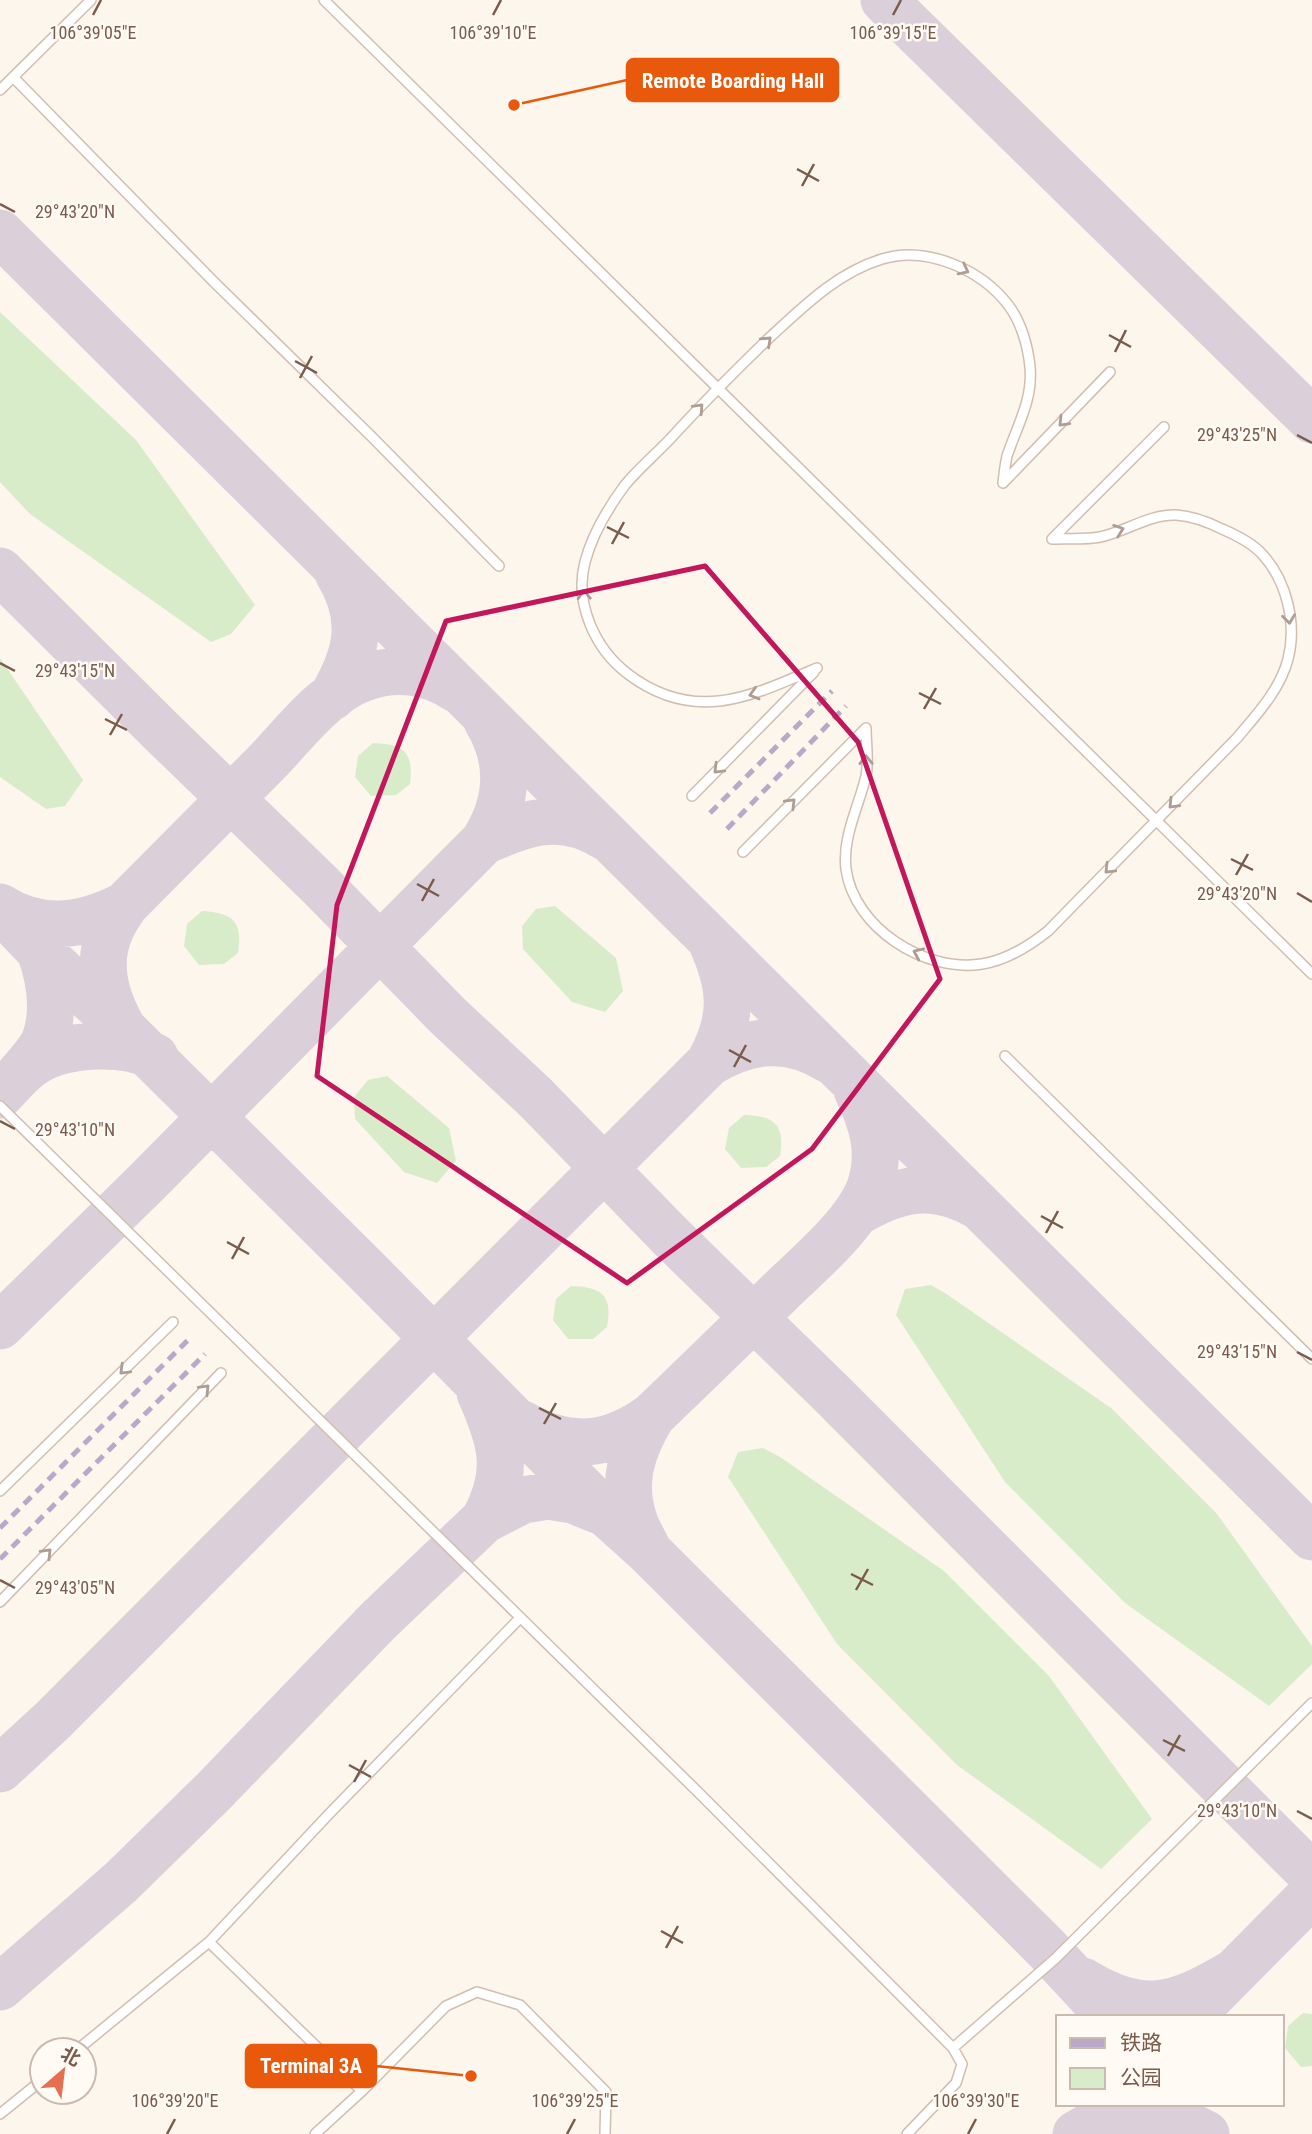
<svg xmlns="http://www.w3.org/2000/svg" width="1312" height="2134" viewBox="0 0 1312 2134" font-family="'Roboto Condensed','Noto Sans SC',sans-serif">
	<rect width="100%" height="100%" fill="#fdf6ec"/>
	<!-- green -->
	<path fill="#d8ecc9" d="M0 312 136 440 255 605 231 634 211 642 30 514 0 482Z
		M0 658 83 780 65 806 46 809 0 777Z
		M373 743C404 744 414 752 410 784L396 795 371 796 355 777 358 756Z
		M555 906 616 958 623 991 605 1012 572 1002 523 949 522 926 536 909Z
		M202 911C233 913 243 921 238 953L224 964 199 965 184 946 187 924Z
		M387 1076 449 1128 456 1161 437 1183 404 1172 355 1119 354 1097 368 1080Z
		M744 1115C775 1116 785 1124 780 1156L766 1167 741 1168 725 1149 729 1128Z
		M931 1285 948 1295 1111 1408 1217 1514 1312 1646V1664L1269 1706 1125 1603 1005 1482 896 1315 905 1289Z
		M571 1286C602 1287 613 1295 607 1327L593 1339H568L553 1320 556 1299Z
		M763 1448 780 1457 944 1571 1049 1676 1152 1819 1101 1869 957 1765 837 1644 728 1477 738 1452Z
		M1303 2013 1312 2014V2066L1301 2067 1285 2048 1288 2026Z"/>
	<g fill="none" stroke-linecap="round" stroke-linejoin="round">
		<!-- taxiway -->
		<path stroke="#dbcfda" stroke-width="47" d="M884 0 1312 420
			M0 233 1312 1537
			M0 571 163 733 321 886 447 1015 536 1098 670 1236 832 1394 1312 1875
			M332 697C358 653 365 618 338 573
			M484 841C527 823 561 809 605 837
			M0 907C40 933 85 926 125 905
			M0 909 40 951 125 1031 368 1272 608 1515 649 1552 1047 1949 1110 2017
			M121 1025C105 996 96 961 111 929 114 921 120 913 125 905 173 857 220 809 268 761 296 732 325 692 364 678 395 666 429 671 456 689
			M709 1063C734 1019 732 987 711 941
			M18 1076C26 1066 40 1052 45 1040 55 1011 50 979 40 951
			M0 1095C10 1085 20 1072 32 1064 61 1043 123 1040 155 1057
			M856 1213C898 1188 933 1180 978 1206
			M0 1326 146 1183 484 841C508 803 511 761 487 721
			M480 1393C501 1440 511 1472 484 1520
			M522 1424C569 1451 609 1447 652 1416 696 1374 740 1331 783 1289 810 1263 858 1222 870 1187 882 1152 872 1122 857 1090
			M648 1550C644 1540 637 1531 634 1520 621 1482 632 1449 652 1416
			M0 1769 52 1721 709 1063C748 1039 788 1034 829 1060
			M1083 1981C1144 2018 1175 2007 1233 1973
			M0 1987 121 1882 214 1791 378 1621 484 1520 523 1500 548 1496 573 1500 605 1513
			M1210 1997 1312 1894
			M1076 2134C1121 2108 1161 2109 1206 2134"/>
		<!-- service casing -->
		<g stroke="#d1beb0" stroke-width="12">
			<path id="service" d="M324 0 1312 974
				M13 77 214 282 373 438 499 566
				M0 90 91 0
				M1003 483 1110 372
				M1052 539 1164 427
				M817 668C750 697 694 724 628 674 595 649 574 603 585 562 592 535 608 508 625 485 639 468 656 454 671 438 702 404 734 372 767 340 802 308 836 273 882 259 927 245 982 270 1009 306 1021 322 1028 346 1030 367 1033 400 1017 426 1007 456 1005 465 1004 474 1003 483
				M866 728C866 743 869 761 866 776 859 806 842 837 846 869 854 928 925 973 982 964 1007 960 1028 947 1048 931L1237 738C1257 714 1280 690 1288 659 1297 624 1287 581 1262 554 1252 543 1236 535 1222 529 1208 522 1191 516 1176 515 1149 514 1125 532 1100 537 1084 540 1067 538 1052 539
				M692 796 814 672
				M743 852 866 728
				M1005 1056 1312 1359
				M0 1106 701 1795 953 2048 962 2064 956 2083 907 2134
				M0 1491 173 1322
				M0 1602 221 1373
				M209 1942 362 2091
				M953 2048 1056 1958 1312 1703
				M77 2050 209 1942 329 1814 520 1618
				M0 2114 42 2080
				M315 2134 362 2091 446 2006 477 1992 520 2005 606 2092 605 2134"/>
		</g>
		<!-- service -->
		<use href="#service" stroke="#fff" stroke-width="9"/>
		<!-- rail -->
		<path stroke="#b9a8c9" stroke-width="5" stroke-dasharray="10 7" stroke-linecap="butt" d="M710 813 832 691
			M727 829 846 706
			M0 1528 190 1338
			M0 1559 205 1354"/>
	</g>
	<!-- one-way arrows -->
	<defs><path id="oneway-chevron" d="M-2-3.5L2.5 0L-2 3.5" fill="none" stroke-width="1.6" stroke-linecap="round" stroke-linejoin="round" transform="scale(1.75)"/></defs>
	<g stroke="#af9d94">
		<use href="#oneway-chevron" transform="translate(964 270) rotate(27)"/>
		<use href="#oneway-chevron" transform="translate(767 341) rotate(-43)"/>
		<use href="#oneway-chevron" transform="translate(699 408) rotate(-47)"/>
		<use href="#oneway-chevron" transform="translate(1063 422) rotate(134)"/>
		<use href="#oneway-chevron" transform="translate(1119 530) rotate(-20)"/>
		<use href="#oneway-chevron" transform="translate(584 595) rotate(-93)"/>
		<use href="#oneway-chevron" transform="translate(1289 619) rotate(83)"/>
		<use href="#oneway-chevron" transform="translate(754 694) rotate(164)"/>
		<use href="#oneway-chevron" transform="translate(866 760) rotate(-91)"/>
		<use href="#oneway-chevron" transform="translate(718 769) rotate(135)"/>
		<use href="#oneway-chevron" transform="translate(791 803) rotate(-45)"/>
		<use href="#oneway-chevron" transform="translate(1173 804) rotate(134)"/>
		<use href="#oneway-chevron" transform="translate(1109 869) rotate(135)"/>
		<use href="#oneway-chevron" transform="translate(918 953) rotate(-156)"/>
		<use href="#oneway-chevron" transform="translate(124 1370) rotate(136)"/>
		<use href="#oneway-chevron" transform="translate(205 1389) rotate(-46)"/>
		<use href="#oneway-chevron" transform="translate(47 1553) rotate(-46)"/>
	</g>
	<!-- marked area -->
	<path fill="none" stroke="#c2185b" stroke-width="5" stroke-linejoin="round" d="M705 566 858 742 940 979 812 1149 627 1283 317 1076 337 905 446 621Z"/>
	<!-- ticks -->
	<path fill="none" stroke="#7a5c4d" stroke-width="2.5" d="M93 15 101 0M493 15 501 0M893 15 901 0M797 169 819 181M802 186 814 164M0 204 15 212M1109 335 1131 347M1115 352 1126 330M295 361 317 373M300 378 312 356M1297 435 1312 443M607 527 629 538M612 544 624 522M0 663 15 671M919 693 941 704M924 709 936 688M105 719 127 730M110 735 122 714M1231 859 1253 870M1236 875 1248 854M417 884 439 896M1297 893 1312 902M422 901 434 879M729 1050 751 1062M734 1067 746 1045M0 1121 15 1129M1041 1216 1063 1228M1046 1233 1058 1211M227 1242 249 1254M232 1259 244 1237M1297 1352 1312 1360M539 1408 561 1419M544 1424 556 1403M851 1574 873 1585M0 1580 15 1588M856 1590 868 1569M1163 1740 1185 1751M1168 1756 1180 1735M349 1765 371 1777M354 1782 366 1760M1297 1811 1312 1819M661 1931 683 1943M666 1948 678 1926M167 2134 175 2119M567 2134 575 2119M968 2134 976 2119"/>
	<g font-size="18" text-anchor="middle" fill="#7a5c4d" stroke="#fffaf3" stroke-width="5" stroke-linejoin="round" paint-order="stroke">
		<text x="93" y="39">106°39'05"E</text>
		<text x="893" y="39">106°39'15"E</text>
		<text x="493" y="39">106°39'10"E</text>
		<text x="75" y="218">29°43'20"N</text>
		<text x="1237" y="441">29°43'25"N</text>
		<text x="75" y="677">29°43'15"N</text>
		<text x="1237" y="900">29°43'20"N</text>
		<text x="75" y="1136">29°43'10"N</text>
		<text x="1237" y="1358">29°43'15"N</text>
		<text x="75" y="1594">29°43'05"N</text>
		<text x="1237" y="1817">29°43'10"N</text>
		<text x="175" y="2107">106°39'20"E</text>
		<text x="575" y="2107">106°39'25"E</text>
		<text x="976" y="2107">106°39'30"E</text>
	</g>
	<!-- callouts -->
	<path fill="none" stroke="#e8590c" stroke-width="2.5" d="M514 105L627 80M471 2076L376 2066"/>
	<g fill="#e8590c" stroke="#fffaf3" stroke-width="2.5">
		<circle cx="514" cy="105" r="7"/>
		<circle cx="471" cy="2076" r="7"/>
	</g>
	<g fill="#e8590c" stroke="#e8590c" stroke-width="2.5">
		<rect x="627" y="59" width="211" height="42" rx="7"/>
		<rect x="246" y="2045" width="130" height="42" rx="7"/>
	</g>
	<g font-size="21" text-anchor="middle" font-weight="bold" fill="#fff">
		<text x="733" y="88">Remote Boarding Hall</text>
		<text x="311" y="2073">Terminal 3A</text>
	</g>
	<!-- legend -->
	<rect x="1056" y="2015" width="228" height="91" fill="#fffaf3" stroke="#cabbb1" stroke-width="2"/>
	<rect x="1070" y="2038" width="35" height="10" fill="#b9a8c9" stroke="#cabbb1" stroke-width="2"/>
	<text x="1120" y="2050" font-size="21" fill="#7a5c4d">铁路</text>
	<rect x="1070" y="2068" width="35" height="21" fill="#d8ecc9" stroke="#cabbb1" stroke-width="2"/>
	<text x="1120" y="2085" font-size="21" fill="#7a5c4d">公园</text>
	<!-- north arrow -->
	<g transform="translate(63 2071) rotate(28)"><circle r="33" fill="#fffaf3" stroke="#cabbb1" stroke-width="2"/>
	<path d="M0-5L12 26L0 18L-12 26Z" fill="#e76f51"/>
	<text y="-10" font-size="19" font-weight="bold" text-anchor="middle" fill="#7a5c4d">北</text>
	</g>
</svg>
